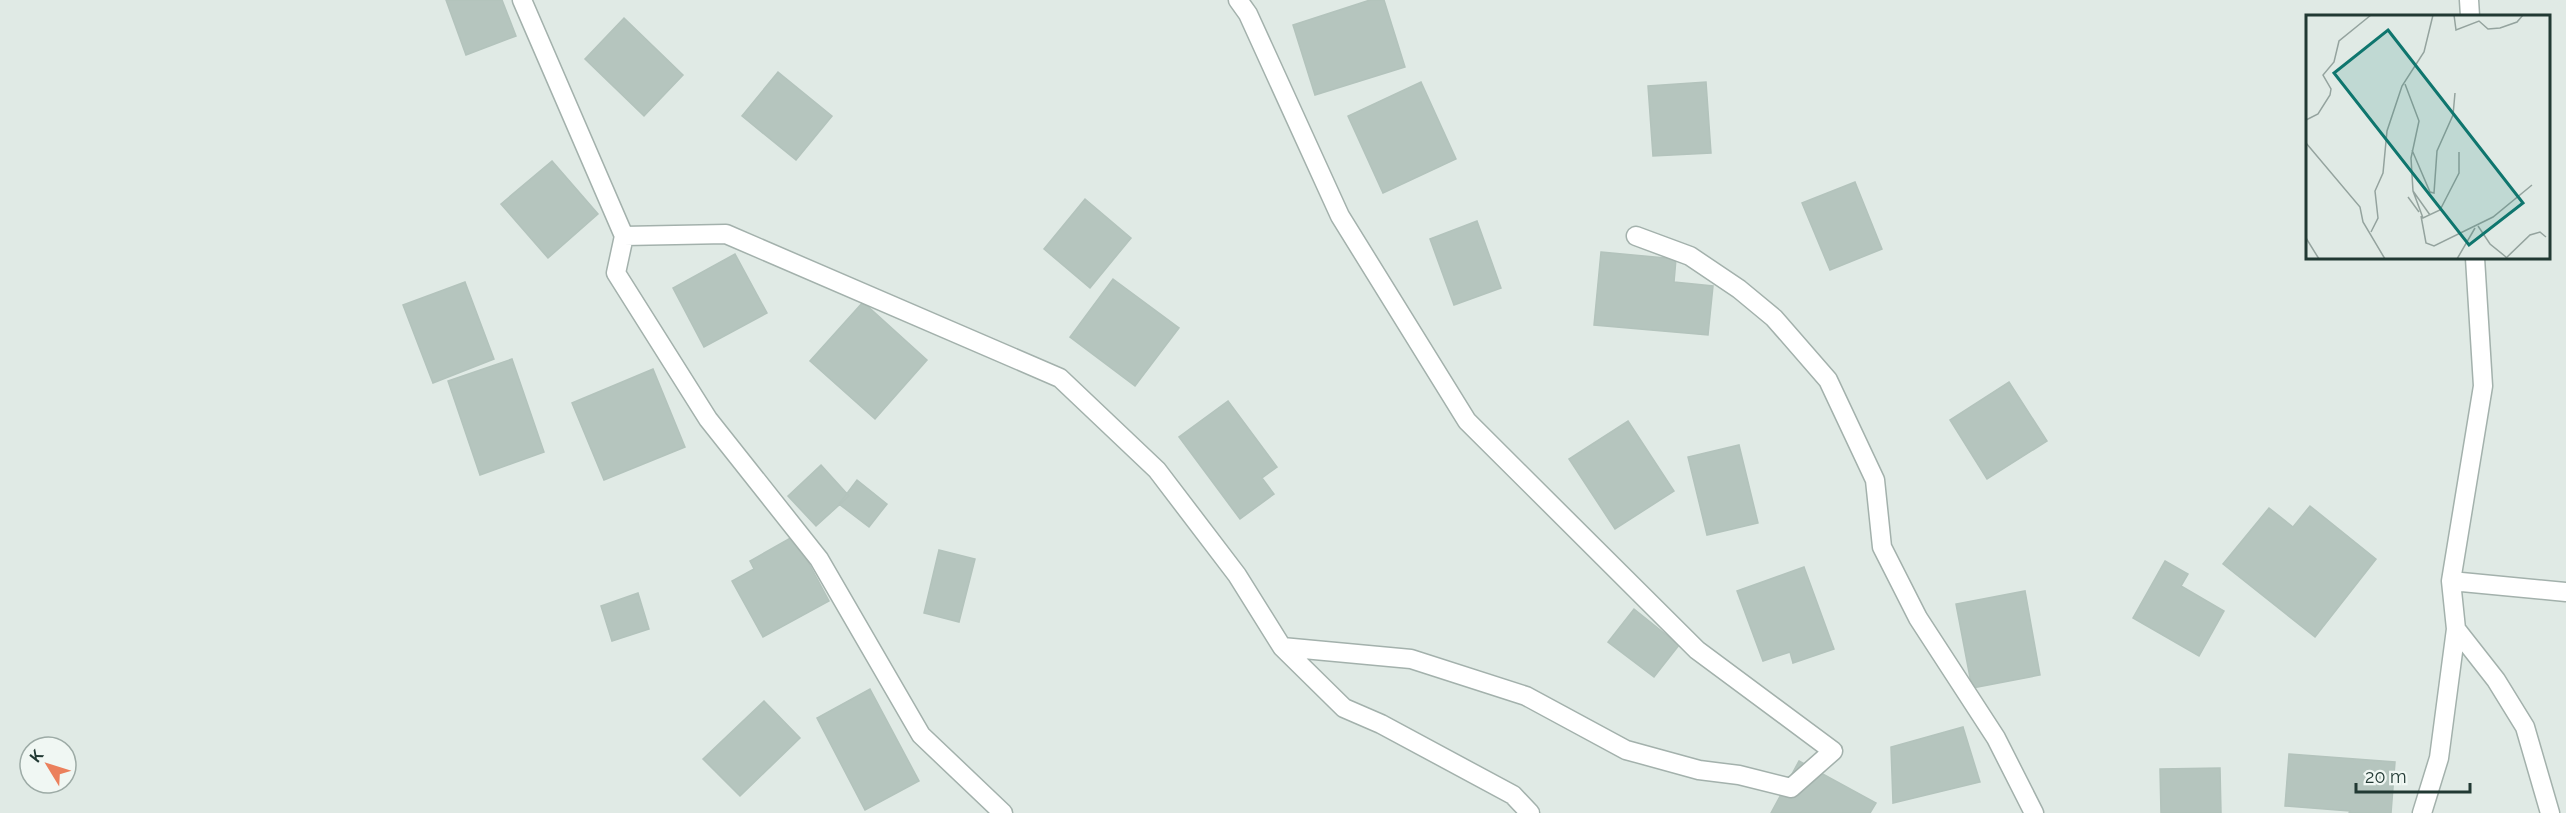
<svg xmlns="http://www.w3.org/2000/svg" width="2566" height="813" viewBox="0 0 2566 813" font-family="Raleway,sans-serif">
	<rect width="100%" height="100%" fill="#e0eae5"/>
	<!-- building -->
	<path fill="#b5c5be" stroke="#b3c3bc" stroke-width="1.5" d="M446 0H502L516 36 466 55Z
		M1370 0H1384L1405 67 1315 95 1293 25Z
		M624 18 683 75 644 116 585 59Z
		M778 72 832 116 796 160 742 116Z
		M1421 82 1456 159 1383 193 1348 116Z
		M1706 82 1711 153 1653 156 1648 86Z
		M552 161 598 214 548 258 501 204Z
		M1855 182 1882 249 1830 270 1802 203Z
		M1085 199 1131 238 1090 288 1044 249Z
		M1477 221 1501 288 1454 305 1430 239Z
		M1601 252 1676 259 1674 282 1713 286 1708 335 1594 325Z
		M735 254 767 313 704 347 673 288Z
		M1113 279 1179 328 1135 386 1070 337Z
		M465 282 494 359 433 383 403 305Z
		M863 302 927 360 875 419 810 361Z
		M512 359 544 452 480 475 448 381Z
		M653 369 685 447 604 480 572 403Z
		M2009 382 2047 441 1987 479 1950 420Z
		M1228 401 1277 467 1262 478 1274 494 1240 519 1179 437Z
		M1628 421 1674 491 1615 529 1569 459Z
		M1739 445 1758 523 1707 535 1688 457Z
		M821 465 849 496 816 526 788 496Z
		M857 480 887 504 869 527 839 504Z
		M2310 506 2376 559 2315 637 2223 564 2269 508 2293 527Z
		M794 536 829 601 763 637 732 581 754 569 750 561Z
		M939 550 975 559 959 622 924 613Z
		M2165 561 2188 574 2181 586 2224 611 2199 656 2133 618Z
		M1804 567 1834 649 1793 663 1790 652 1763 661 1737 591Z
		M2025 591 2040 675 1972 688 1956 604Z
		M638 593 649 629 612 641 601 606Z
		M1634 609 1679 645 1654 677 1608 642Z
		M870 689 919 781 865 810 817 718Z
		M764 701 800 738 740 796 703 759Z
		M1963 727 1980 782 1893 803 1891 747Z
		M2289 754 2395 762 2391 813H2349L2350 811 2285 806Z
		M1799 761 1876 803 1870 813H1771Z
		M2220 768 2221 813H2161L2160 769Z"/>
	<g fill="none" stroke-linecap="round" stroke-linejoin="round">
		<!-- street casing -->
		<g stroke="#a3b1ac" stroke-width="21">
			<path id="street" d="M522 0 624 236 616 273 708 419 819 559 921 735 1003 813
				M1238 0 1248 14 1340 216 1467 421 1697 650 1833 751 1791 788 1739 775 1699 770 1626 750 1526 696 1411 659 1282 647
				M2469 0 2470 16
				M624 236 726 234 1060 378 1157 470 1237 575 1282 647 1344 708 1381 724 1513 795 1530 813
				M1636 236 1690 256 1739 289 1774 318 1828 380 1875 480 1882 547 1918 618 1996 738 2034 813
				M2451 581 2566 592
				M2456 629 2496 680 2525 727 2550 813
				M2422 813 2439 758 2456 629 2451 581 2483 386 2475 258"/>
		</g>
		<!-- street -->
		<use href="#street" stroke="#fff" stroke-width="18"/>
	</g>
	<!-- overview -->
	<g transform="translate(2306 15)">
		<rect width="244" height="244" fill="#e0eae5"/>
		<path fill="none" stroke="#94a39e" stroke-width="1.5" d="M148 0 150 15 173 6 182 14 194 13 211 7 217 0M99 69 113 106 105 143 107 176 117 203 134 195 153 158V137M0 105 12 99 24 80 25 74 17 60 28 47 33 26 65 0M0 128 54 192 57 207 79 244M106 135 124 177 128 178 131 136 147 100 149 78M107 176 124 200M102 182 113 197M115 201 120 228 128 231 187 202 226 170M172 211 184 229 200 242M65 217 72 203 69 176 77 158 81 116 96 71 118 37 127 0M0 223 13 244M151 244 169 213M199 244 224 220 234 217 240 222"/>
		<path fill="#0f766e" fill-opacity="0.15" stroke="#0f766e" stroke-width="3" d="M82 15 217 188 163 230 28 58Z"/>
		<rect width="244" height="244" fill="none" stroke="#213933" stroke-width="3"/>
	</g>
	<!-- north arrow -->
	<g transform="translate(48 765) rotate(308)"><circle r="28" fill="#f0f7f3" stroke="#9daba6" stroke-width="1.5"/>
	<path d="M0-4.5L10 22L0 15L-10 22Z" fill="#eb805c"/>
	<text y="-9" font-size="16" font-weight="bold" text-anchor="middle" fill="#213933">K</text>
	</g>
	<!-- scale -->
	<path d="M2356 783v9h114v-9" fill="none" stroke="#213933" stroke-width="3"/>
	<text x="2365" y="783" font-size="18" fill="#213933" stroke="#f0f7f3" stroke-width="4.5" paint-order="stroke">20 m</text>
</svg>
